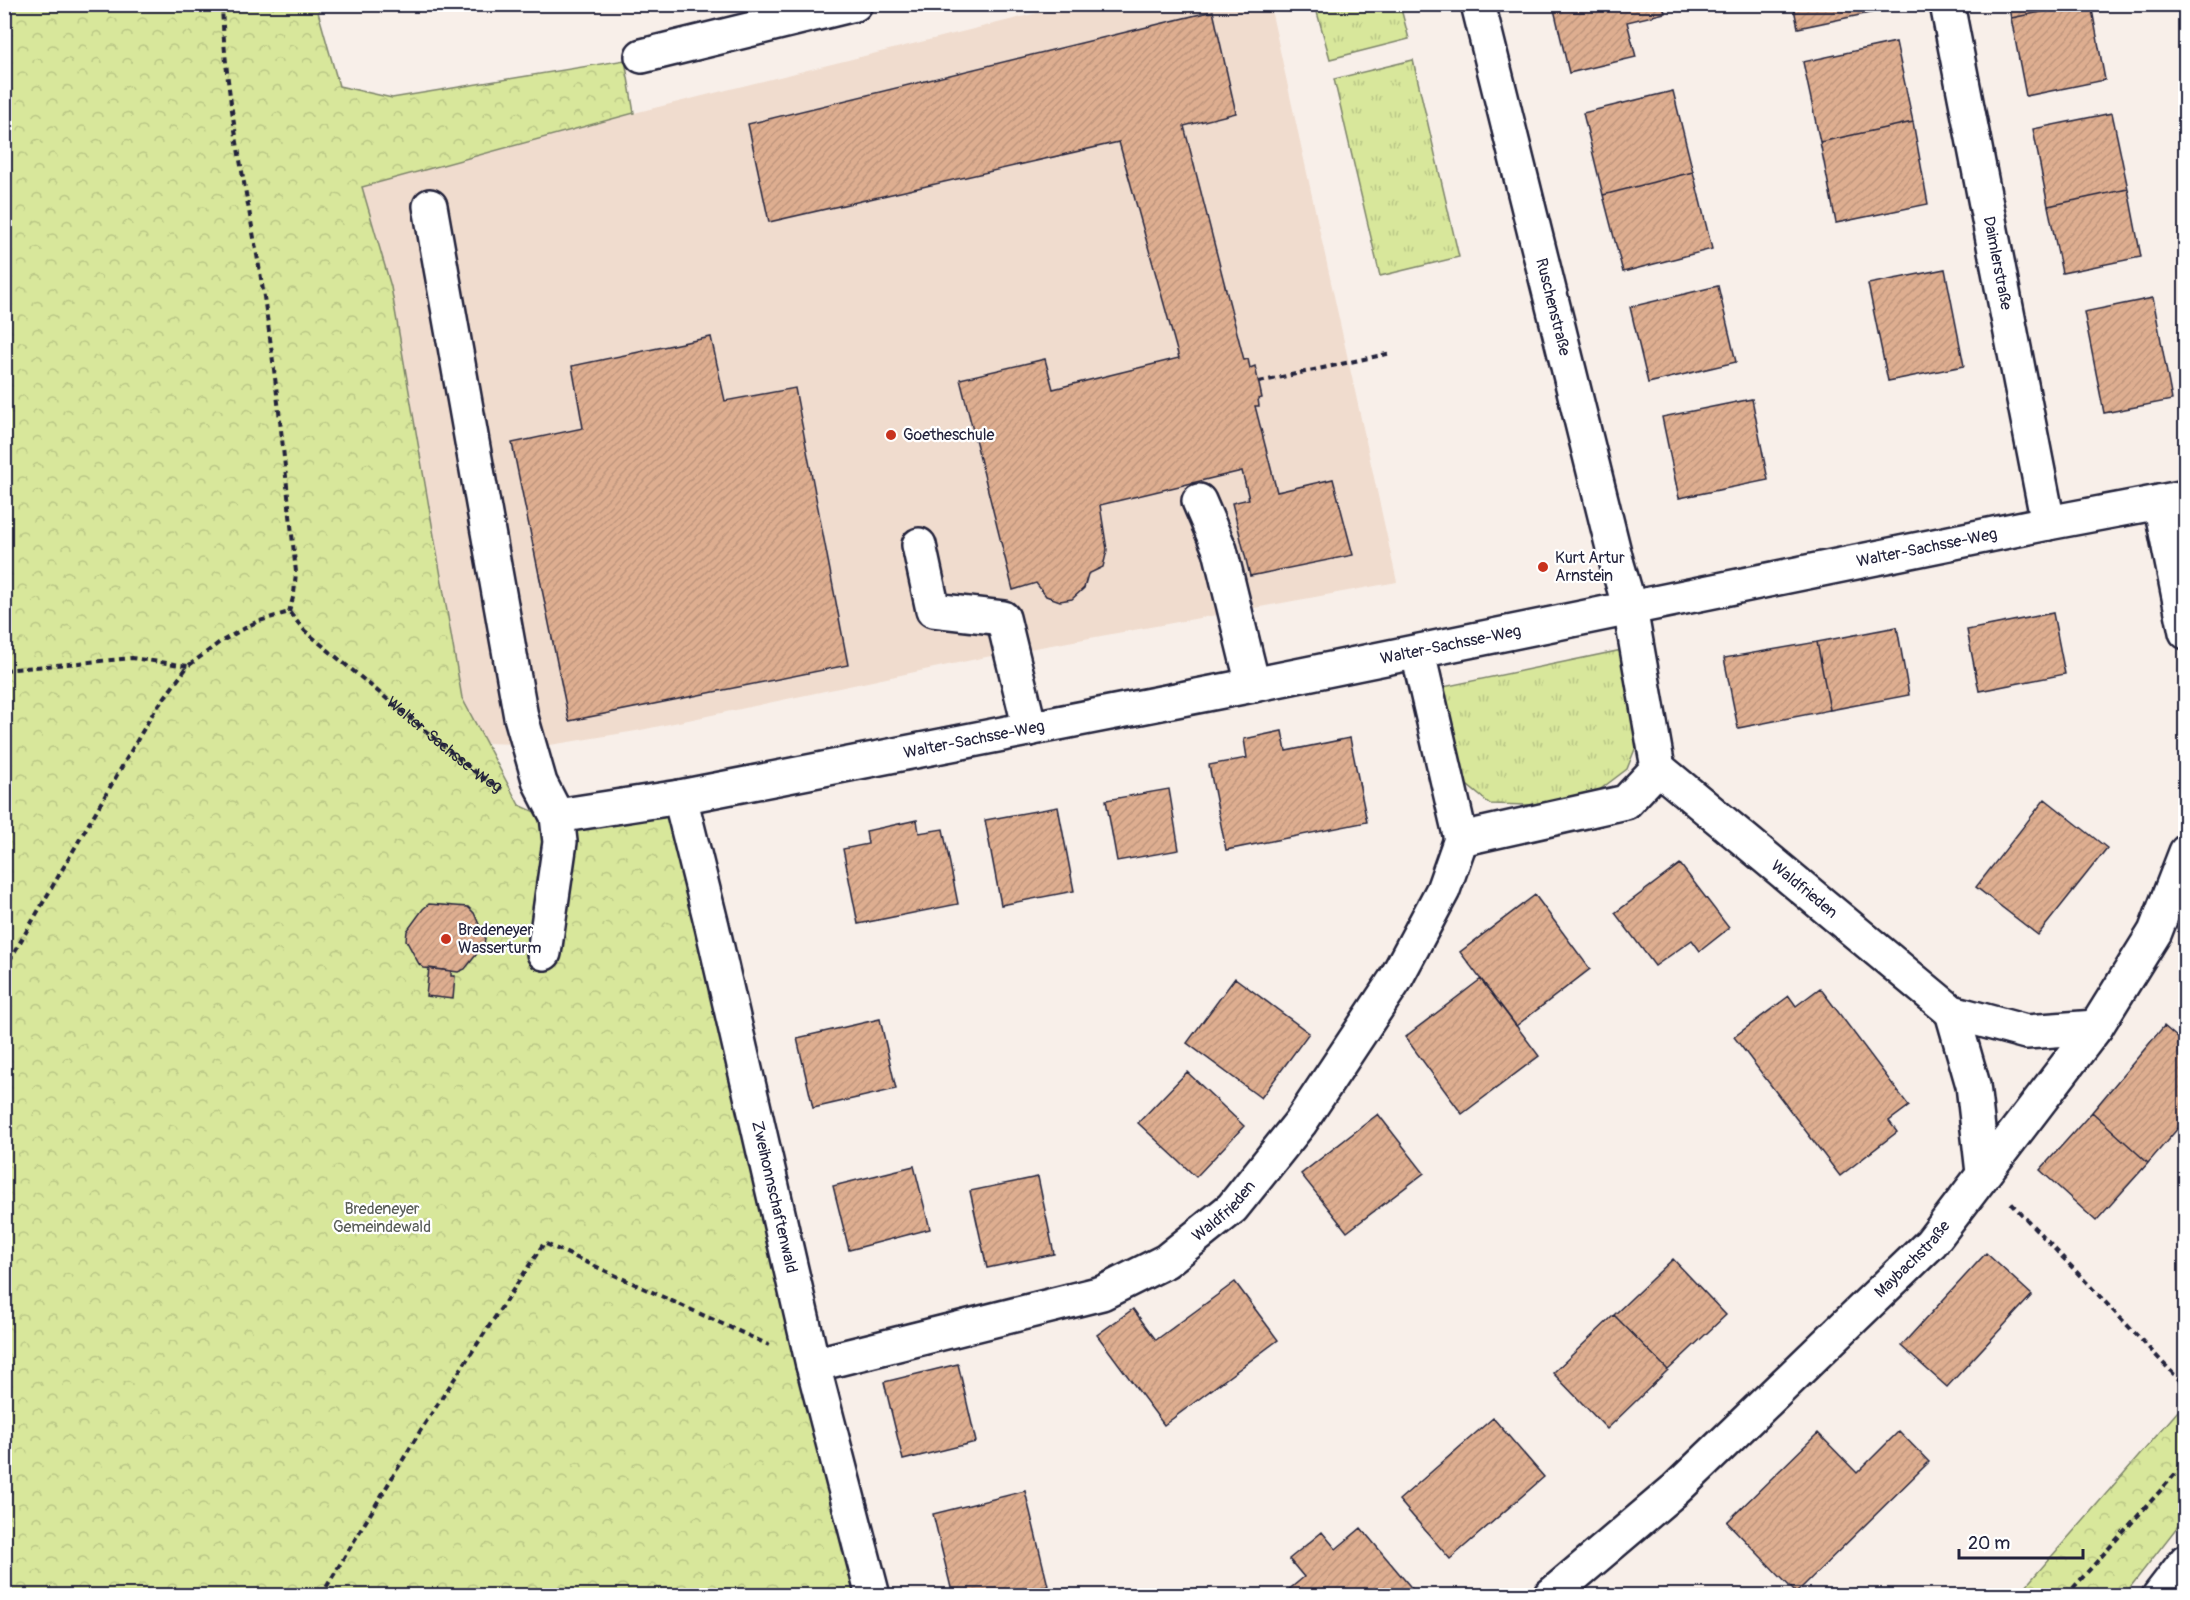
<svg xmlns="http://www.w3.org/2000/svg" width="2190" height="1600" viewBox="0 0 2190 1600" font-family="Pangolin,sans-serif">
	<defs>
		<pattern id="grass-tufts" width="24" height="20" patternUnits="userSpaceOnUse" patternTransform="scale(1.5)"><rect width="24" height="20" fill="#d8e79b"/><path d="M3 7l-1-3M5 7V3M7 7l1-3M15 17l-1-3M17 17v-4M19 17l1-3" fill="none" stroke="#b9c686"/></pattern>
		<pattern id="forest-crowns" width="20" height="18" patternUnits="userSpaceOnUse" patternTransform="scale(1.5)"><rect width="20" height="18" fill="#d8e79b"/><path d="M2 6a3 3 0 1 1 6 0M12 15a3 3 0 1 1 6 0" fill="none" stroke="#b9c686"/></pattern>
		<pattern id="building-hatch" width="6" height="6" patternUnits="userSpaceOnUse" patternTransform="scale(1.5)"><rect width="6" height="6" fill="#deae90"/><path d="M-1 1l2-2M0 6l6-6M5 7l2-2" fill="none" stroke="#be957d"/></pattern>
	</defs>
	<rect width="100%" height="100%" fill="#f8efe9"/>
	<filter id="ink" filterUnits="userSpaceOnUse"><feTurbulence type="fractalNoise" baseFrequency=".0167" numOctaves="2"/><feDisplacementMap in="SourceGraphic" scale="12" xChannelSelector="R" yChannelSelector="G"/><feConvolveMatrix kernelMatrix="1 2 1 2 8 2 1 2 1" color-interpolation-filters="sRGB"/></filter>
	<g filter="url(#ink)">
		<!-- built -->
		<path fill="#f0dcce" d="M1070 5H1270L1397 582 986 657 636 731 550 745 486 743 462 698 391 287 362 187 634 113Z"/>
		<!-- grass -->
		<path fill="url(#grass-tufts)" stroke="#7d846b" stroke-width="1.5" d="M1315 5H1400L1409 39 1330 59Z
			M1413 60 1459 257 1380 276 1334 79Z
			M1622 650 1637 744 1627 769 1598 791 1565 799 1530 805 1490 804 1462 781 1443 687Z"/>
		<!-- forest -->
		<path fill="url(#forest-crowns)" stroke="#7d846b" stroke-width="1.5" d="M5 5H322L318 12 339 86 392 98 625 60 634 113 362 187 391 287 462 698 519 805 555 821 677 805 862 1595 5 1596Z
			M2185 1403V1517L2124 1595H2018Z"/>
		<!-- building -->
		<path fill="url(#building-hatch)" stroke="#22223b" stroke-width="1.5" d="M1663 4 1665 13 1627 22 1636 57 1569 73 1553 5Z
			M1793 4H1888L1889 9 1798 28Z
			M2008 4H2080L2011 18Z
			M2080 4H2091L2105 80 2026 96 2011 18Z
			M1213 11 1236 113 1184 126 1244 360 1248 359 1250 368 1255 366 1262 398 1258 399 1259 406H1255L1277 492 1333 479 1353 555 1250 576 1232 503 1249 499 1242 471 1100 505 1107 550 1103 567 1088 574 1084 588 1072 599 1060 601 1046 596 1036 583 1013 590 960 379 1045 359 1053 389 1179 358 1119 142 769 222 748 124Z
			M1896 42 1913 122 1820 142 1803 62Z
			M1673 91 1693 172 1603 195 1583 113Z
			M2112 113 2128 189 2048 206 2033 129Z
			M1913 122 1928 204 1836 223 1820 142Z
			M1693 172 1712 249 1623 272 1603 195Z
			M2128 189 2141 257 2062 273 2048 206Z
			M1945 269 1964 366 1888 381 1868 284Z
			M1718 286 1736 362 1648 383 1630 307Z
			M2153 298 2172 400 2104 413 2084 312Z
			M711 337 725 401 795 388 848 665 569 721 512 443 583 428 572 366Z
			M1752 399 1768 480 1679 498 1662 417Z
			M2053 613 2065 674 1979 691 1967 630Z
			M1897 627 1909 695 1830 710 1817 642Z
			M1817 642 1830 710 1738 728 1724 658Z
			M1282 731 1286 751 1350 738 1367 822 1226 850 1209 765 1247 758 1244 739Z
			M1169 789 1179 850 1117 861 1106 800Z
			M2045 799 2107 848 2038 935 1976 887Z
			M1058 807 1074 891 1001 905 985 820Z
			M917 820 919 833 943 829 958 904 858 924 843 849 868 844 866 831Z
			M1680 864 1729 928 1700 951 1692 940 1655 966 1615 913Z
			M1535 895 1590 969 1516 1026 1460 952Z
			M429 904 468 907 474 913 485 938 484 945 465 969 458 972 451 971 424 968 419 964 406 940 407 931 423 909Z
			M429 968 451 971V976H455L453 999 426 996Z
			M1235 978 1309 1033 1261 1098 1187 1043Z
			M2186 978V991L2180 988Z
			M1481 979 1539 1056 1462 1114 1405 1037Z
			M1820 988 1909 1106 1889 1121 1897 1132 1840 1176 1734 1037 1789 996 1796 1006Z
			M880 1019 896 1089 813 1108 797 1038Z
			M2164 1026 2186 1045V1119L2148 1163 2092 1112Z
			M1187 1072 1244 1126 1196 1177 1138 1123Z
			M2092 1112 2148 1163 2096 1221 2040 1170Z
			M1378 1114 1424 1173 1347 1232 1301 1174Z
			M914 1166 930 1229 849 1250 833 1186Z
			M1038 1177 1054 1254 987 1268 970 1191Z
			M1986 1253 2032 1295 1947 1387 1901 1346Z
			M1673 1259 1726 1315 1668 1370 1614 1315Z
			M1235 1282 1278 1340 1164 1425 1097 1335 1133 1309 1156 1340Z
			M1614 1315 1668 1370 1607 1429 1553 1373Z
			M958 1364 976 1442 903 1460 884 1382Z
			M1493 1418 1544 1477 1450 1559 1399 1500Z
			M1899 1431 1929 1462 1796 1593 1727 1522 1818 1433 1857 1473Z
			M1025 1491 1048 1586 1009 1596H953L933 1514Z
			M1361 1528 1414 1591 1409 1596H1281L1304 1577 1289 1559 1322 1532 1336 1549Z"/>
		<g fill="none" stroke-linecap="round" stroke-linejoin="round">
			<!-- minor casing -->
			<g stroke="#22223b" stroke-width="38">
				<g id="minor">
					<path id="s2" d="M1947 4 2048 523"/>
					<path d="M642 56 855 4"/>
					<path d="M430 206 521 717 540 783 557 816 560 842 544 953"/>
					<path d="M1199 501 1220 550 1253 685"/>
					<path d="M2160 502 2186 632"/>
					<path d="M919 545 933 610 1003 618 1030 729"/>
					<path d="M1418 653 1461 839 1626 802 1658 768 1630 608 1617 564 1478 4"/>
					<path id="s3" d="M1658 768 1952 1012 2026 1032 2096 1027"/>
					<path id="s4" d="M680 797 712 926 813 1365 873 1596"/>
					<path id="s5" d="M557 816 680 797 1253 685 2048 523 2186 497"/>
					<path d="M1952 1012 1973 1085 1983 1173"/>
					<path id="s6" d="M813 1365 1102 1293 1166 1261 1232 1208 1300 1123 1395 980 1443 890 1461 839"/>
					<path id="s7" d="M1550 1596 1676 1489 1931 1243 2096 1027 2155 932 2186 852"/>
				</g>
			</g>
			<!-- major casing -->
			<g stroke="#22223b" stroke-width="38">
				<path id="major" d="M2159 1596 2186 1561"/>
			</g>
			<!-- path -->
			<g stroke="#22223b" stroke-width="4" stroke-dasharray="6 4.5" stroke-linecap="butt">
				<path d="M222 4C225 103 249 200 264 297 278 388 286 480 296 572L294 594 289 612"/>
				<path d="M1259 382 1391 353"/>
				<path d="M4 670 132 658 188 666"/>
				<path id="s1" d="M4 970 153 713 188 666 220 642 256 622 289 612 305 631 480 776 502 789"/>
				<path d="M2011 1203 2186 1387"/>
				<path d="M321 1596 422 1428 544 1243 769 1345"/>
				<path d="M2066 1596 2186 1462"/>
			</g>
			<!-- minor -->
			<use href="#minor" stroke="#fff" stroke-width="33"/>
			<!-- major -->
			<use href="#major" stroke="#fff" stroke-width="33"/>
		</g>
	</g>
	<!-- markers -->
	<g fill="#c8321e" stroke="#fff" stroke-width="2">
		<circle cx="891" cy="435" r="6"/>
		<circle cx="1543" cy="567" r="6"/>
		<circle cx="446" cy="939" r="6"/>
	</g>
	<g text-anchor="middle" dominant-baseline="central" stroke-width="4.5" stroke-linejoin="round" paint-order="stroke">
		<!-- street labels -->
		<g font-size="16" fill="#22223b" stroke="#fff">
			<text stroke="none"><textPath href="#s2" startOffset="264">Daimlerstraße</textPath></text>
			<text transform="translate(1553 307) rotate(76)">Ruschenstraße</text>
			<text stroke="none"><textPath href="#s5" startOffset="1396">Walter-Sachsse-Weg</textPath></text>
			<text stroke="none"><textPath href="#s5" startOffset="910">Walter-Sachsse-Weg</textPath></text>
			<text stroke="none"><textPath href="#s5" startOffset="424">Walter-Sachsse-Weg</textPath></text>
			<text stroke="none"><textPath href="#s1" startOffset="676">Walter-Sachsse-Weg</textPath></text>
			<text stroke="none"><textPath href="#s3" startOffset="190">Waldfrieden</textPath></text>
			<text stroke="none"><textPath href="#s4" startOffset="411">Zweihonnschaftenwald</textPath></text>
			<text stroke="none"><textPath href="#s6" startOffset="446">Waldfrieden</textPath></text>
			<text stroke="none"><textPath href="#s7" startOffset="495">Maybachstraße</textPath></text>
		</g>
		<!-- poi labels -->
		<g font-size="16" fill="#22223b" stroke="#fff" text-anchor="start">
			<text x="903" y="435">Goetheschule</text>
			<text x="1555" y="558">Kurt Artur<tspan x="1555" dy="18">Arnstein</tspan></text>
			<text x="458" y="930">Bredeneyer<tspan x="458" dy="18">Wasserturm</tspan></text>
		</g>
		<!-- park labels -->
		<g font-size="16" fill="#595d58" stroke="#fff">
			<text x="382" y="1209">Bredeneyer<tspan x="382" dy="18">Gemeindewald</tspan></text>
		</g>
	</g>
	<!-- margin -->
	<rect width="2190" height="1600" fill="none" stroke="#fff" stroke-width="24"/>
	<rect x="12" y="12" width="2166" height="1576" fill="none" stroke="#22223b" stroke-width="2" filter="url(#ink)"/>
	<!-- scale -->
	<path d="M1959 1549v9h124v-9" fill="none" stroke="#22223b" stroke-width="3"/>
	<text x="1968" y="1549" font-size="18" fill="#22223b" stroke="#ffffff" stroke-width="4.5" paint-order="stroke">20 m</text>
</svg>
